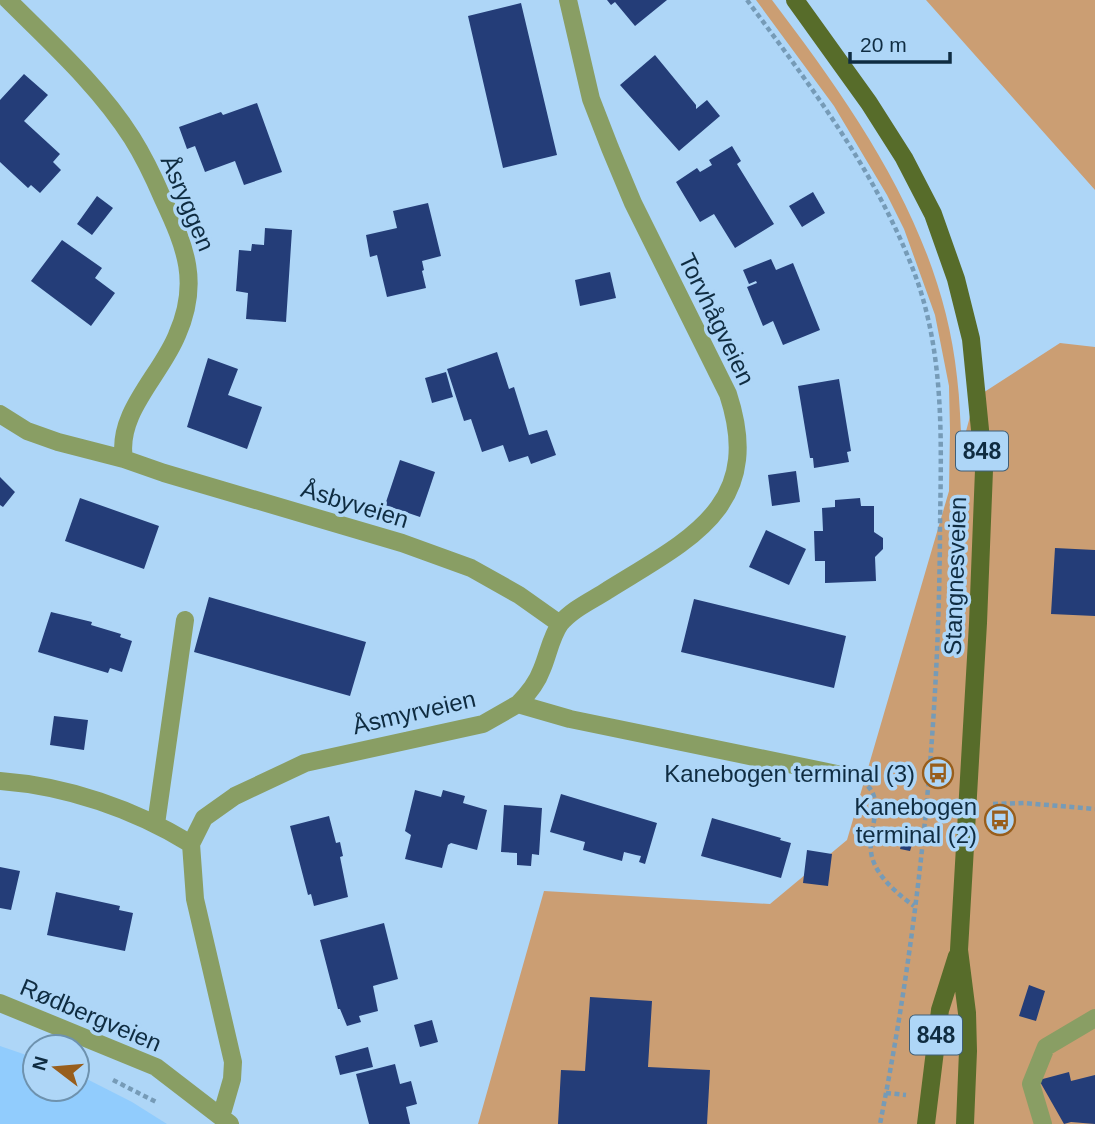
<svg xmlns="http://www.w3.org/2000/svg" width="1095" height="1124" viewBox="0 0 1095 1124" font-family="Arial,sans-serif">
	<rect width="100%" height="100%" fill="#aed6f7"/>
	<!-- built -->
	<path fill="#91ccfd" d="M0 1046 35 1058V1089H77V1074L132 1102 167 1124H0Z"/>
	<!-- green -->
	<path fill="#cb9e73" d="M756 0H772C857 112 942 233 957 377 960 400 960 423 962 446L975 398 1060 343 1095 347V1124H478L544 891 770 904 847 840 949 491 950 431 949 386 935 315 904 229 887 195 834 106Z
		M926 0H1095V190Z"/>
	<!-- building -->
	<path fill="#243d78" d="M607 0H667L635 26 615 2 611 5Z
		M521 3 557 155 503 168 468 16Z
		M655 55 696 105V109L707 100 720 116 679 151 620 85Z
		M24 74 48 95 24 121 60 154 53 162 61 170 40 193 31 185 28 188 0 162V100Z
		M257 103 282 172 244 185 235 161 205 172 195 146 187 149 179 127 221 112 223 115Z
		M732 146 741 161 737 164 774 224 735 248 714 214 700 222 676 182 697 168 700 172 712 165 709 160Z
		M813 192 825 213 802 227 789 206Z
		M97 196 113 208 92 235 77 224Z
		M428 203 441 256 422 261 424 270 422 271 426 288 387 297 377 255 370 257 366 235 397 228 393 211Z
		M265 228 292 230 286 322 246 319 248 293 236 291 239 250 251 251 252 244 264 245Z
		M62 240 102 268 95 278 115 293 91 326 31 281Z
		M771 259 776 270 793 263 820 330 783 345 773 321 763 326 747 287 757 283 756 281 749 284 743 270Z
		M610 272 616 298 580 306 575 280Z
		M497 352 509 389 514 387 529 435 547 430 556 455 531 464 528 456 509 462 503 445 482 452 471 419 464 421 447 369Z
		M208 358 238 369 228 395 262 407 247 449 187 427Z
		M446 372 453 397 432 403 425 378Z
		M839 379 851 451 847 452 849 462 814 468 813 458H810L798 386Z
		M400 460 435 472 420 517 385 505Z
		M796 471 800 502 772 506 768 475Z
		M0 477 15 492 3 507 0 505Z
		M80 498 159 526 144 569 65 541Z
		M860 498 861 506H874V532L883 538V549L875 557 876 581 825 583V561H815L814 531H823L822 508 835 507V500Z
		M766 530 806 549 789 585 749 567Z
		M1055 548 1095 550V616L1051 614Z
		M209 597 366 642 350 696 194 652Z
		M694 599 846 636 834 688 681 652Z
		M51 612 92 622 91 625 121 634 120 637 132 641 122 672 110 668 108 673 38 652Z
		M54 716 88 720 84 750 50 745Z
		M415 790 441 797 443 790 465 796 463 803 487 810 477 850 451 843 448 845 442 868 405 859 411 835 405 831Z
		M561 794 657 823 645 864 639 862 641 856 636 855 624 852 622 861 583 850 585 842 550 832Z
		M504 805 542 808 539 855 532 854 531 866 517 865V853L501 852Z
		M329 816 336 843 340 842 343 856 340 857 348 897 314 906 311 894 308 895 290 826Z
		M712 818 781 838 780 840 791 843 781 878 701 856Z
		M905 829 916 832 910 851 900 849Z
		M807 850 832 854 828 886 803 883Z
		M0 867 20 871 11 910 0 908Z
		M56 892 120 906 119 910 133 913 125 951 47 935Z
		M384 923 398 979 373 986 378 1011 359 1016 361 1022 347 1026 340 1009H338L320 940Z
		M1029 985 1045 991 1036 1021 1019 1016Z
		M590 997 652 1001 648 1067 710 1070 707 1124H558L561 1070 585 1071Z
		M432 1020 438 1042 420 1047 414 1025Z
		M368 1047 373 1067 340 1075 335 1056Z
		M395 1064 400 1084 411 1081 417 1104 406 1107 410 1124H369L356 1074Z
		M1069 1072 1071 1081 1095 1075V1124L1071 1122 1064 1124 1039 1080Z"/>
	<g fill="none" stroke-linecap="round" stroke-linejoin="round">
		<!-- path -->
		<path stroke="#769bb7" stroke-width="4.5" stroke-dasharray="5 3.5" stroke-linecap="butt" d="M747 0C812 88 881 178 918 283 945 363 941 446 940 529 939 729 919 928 880 1124
			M861 781C890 798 865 831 872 857 877 877 899 895 914 906
			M993 804 1024 803 1095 809
			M113 1080 158 1103
			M886 1093 906 1095"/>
		<!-- minor -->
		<path stroke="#899e64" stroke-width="18" d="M8 0C51 43 99 86 132 138 144 157 154 178 163 199 186 248 200 283 177 335 161 375 116 413 124 459
			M0 414 27 431 58 442 124 459 164 473 402 543 471 568 519 595 560 624
			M518 704C528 694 537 683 542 669 548 655 551 637 560 624 572 609 593 600 608 590 690 539 765 506 728 394L633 203 610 148 591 99 568 0
			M0 781C67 786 134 809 191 844
			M156 824 185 620
			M0 1003 156 1067 230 1124
			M221 1117 232 1079 233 1062 195 899 191 844 204 818 235 796 305 763 483 724 518 704 570 719 837 774
			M1043 1124 1031 1084 1046 1047 1095 1018"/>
		<!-- major -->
		<path stroke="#576c2a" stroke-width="18" d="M795 0 869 103 904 158 933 214 956 279 971 339 984 470 978 623 959 950 967 1013 968 1051 965 1124
			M926 1124 940 1010 957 956"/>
	</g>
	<!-- icons -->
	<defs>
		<g id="bus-ring" transform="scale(1.575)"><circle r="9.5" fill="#aed6f7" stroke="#985e1c" stroke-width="1.5"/><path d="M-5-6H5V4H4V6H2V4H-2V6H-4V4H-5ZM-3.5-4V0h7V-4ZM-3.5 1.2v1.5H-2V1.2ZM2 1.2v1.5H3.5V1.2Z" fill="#985e1c"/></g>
	</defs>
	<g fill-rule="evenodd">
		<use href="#bus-ring" x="938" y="773"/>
		<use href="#bus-ring" x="1000" y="820"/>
	</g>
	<g text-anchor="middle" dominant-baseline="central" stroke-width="7" stroke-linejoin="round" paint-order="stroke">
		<!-- shield labels -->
		<g fill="#aed6f7" stroke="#3f5f78" stroke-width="2">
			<rect x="956" y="431.5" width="52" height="39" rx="5"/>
			<rect x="910" y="1015.5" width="52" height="39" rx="5"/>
		</g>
		<g font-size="23" font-weight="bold" fill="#0f2c41">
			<text x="982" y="451">848</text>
			<text x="936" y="1035">848</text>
		</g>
		<!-- street labels -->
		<g font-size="24" fill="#0f2c41" stroke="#aed6f7">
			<text transform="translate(188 203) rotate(67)">Åsryggen</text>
			<text transform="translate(717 319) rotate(64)">Torvhågveien</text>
			<text transform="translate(355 504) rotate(17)">Åsbyveien</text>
			<text transform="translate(955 576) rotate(-88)">Stangnesveien</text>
			<text transform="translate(414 712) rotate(-13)">Åsmyrveien</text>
			<text transform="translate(91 1015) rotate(23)">Rødbergveien</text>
		</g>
		<!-- poi labels -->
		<g font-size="24" fill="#0f2c41" stroke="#aed6f7" text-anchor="end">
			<text x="915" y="773">Kanebogen terminal (3)</text>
			<text x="977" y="806">Kanebogen<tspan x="977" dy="28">terminal (2)</tspan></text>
		</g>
	</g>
	<!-- north arrow -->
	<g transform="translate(56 1068) rotate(286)"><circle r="33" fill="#aed6f7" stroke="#6e92ae" stroke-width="2"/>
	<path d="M0-5L12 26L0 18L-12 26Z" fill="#985e1c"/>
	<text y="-10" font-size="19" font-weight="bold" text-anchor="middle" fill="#0f2c41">N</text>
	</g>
	<!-- scale -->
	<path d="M850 52v10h100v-10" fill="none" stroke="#0f2c41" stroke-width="3.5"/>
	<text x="860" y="52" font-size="21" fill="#0f2c41" stroke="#aed6f7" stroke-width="5" paint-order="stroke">20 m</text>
</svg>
